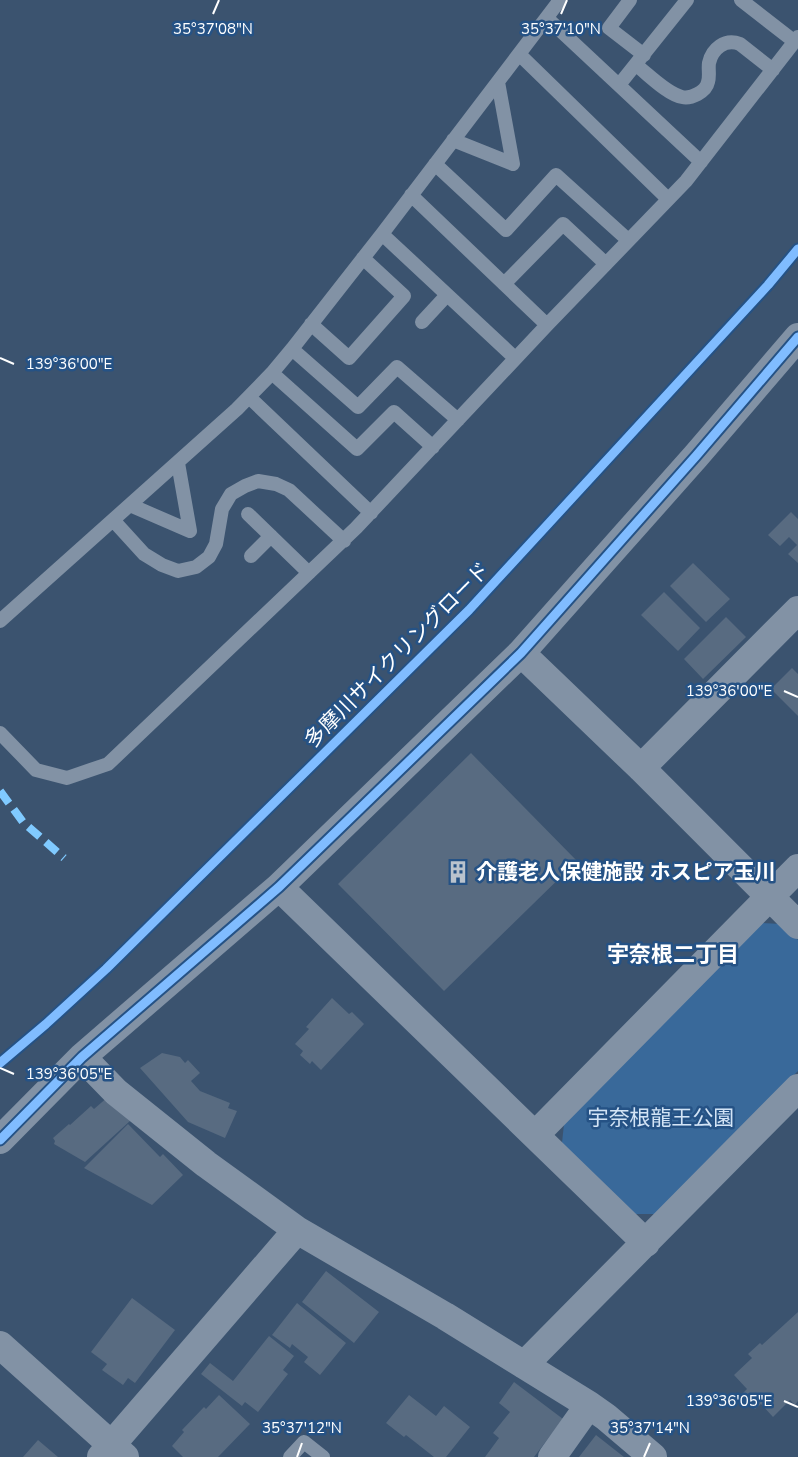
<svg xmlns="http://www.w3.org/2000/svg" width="798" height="1457" viewBox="0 0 798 1457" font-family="'Nunito Sans','Noto Sans JP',sans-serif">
	<rect width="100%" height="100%" fill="#3b536f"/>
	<!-- green -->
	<path fill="#39699a" d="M761 923 781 924 798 940V1071L655 1214H634L562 1143 564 1124Z"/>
	<!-- building -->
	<path fill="#586b81" d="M791 512 798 519V563L788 554 797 545 789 537 780 546 768 535Z
		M693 563 730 599 706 622 670 586Z
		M664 592 700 628 678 651 641 615Z
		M726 617 746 637 703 679 684 659Z
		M792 668 798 674V716L771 689Z
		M471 753 577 861 444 991 338 884Z
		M332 998 349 1014 352 1012 364 1024 321 1070 312 1061 310 1064 300 1055 303 1051 295 1044 309 1029 306 1027Z
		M162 1053 180 1057 185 1063 188 1060 200 1073 191 1081 200 1091 230 1103 228 1108 237 1111 225 1138 188 1122 140 1068Z
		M109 1096 130 1121 85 1162 54 1144 55 1141 53 1138 69 1124 70 1125 91 1106 94 1109Z
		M128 1124 160 1157 163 1154 183 1175 152 1205 84 1168Z
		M326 1271 379 1312 354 1343 302 1302Z
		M132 1298 175 1330 135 1383 128 1378 123 1385 102 1370 107 1364 91 1352Z
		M297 1303 346 1343 320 1375 304 1362 308 1357 292 1344 290 1348 272 1335Z
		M798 1312V1401L795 1405 790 1400 773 1417 761 1404 755 1409 742 1394 747 1389 734 1375 752 1358 748 1354 760 1343 762 1345Z
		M269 1336 294 1356 283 1370 288 1374 258 1412 245 1402 242 1406 201 1374 210 1363 233 1381Z
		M514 1382 563 1419 534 1457H485L499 1438 493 1433 510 1412 499 1403Z
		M219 1395 250 1424 218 1457H183L172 1446 184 1432 182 1430 204 1407 206 1409Z
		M409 1395 436 1416 444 1406 470 1427 446 1457H434L406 1435 404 1437 386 1423Z
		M596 1435 624 1457H579Z
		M38 1440 58 1457H23Z"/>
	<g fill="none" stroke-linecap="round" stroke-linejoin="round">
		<!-- lane -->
		<path stroke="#8292a5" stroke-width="14" d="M630 0 609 28 644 55
			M741 0 795 42
			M547 18 701 162
			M519 54 668 199
			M636 65C648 74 667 94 682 97 691 99 706 92 708 82 710 76 708 69 709 63 712 49 725 38 740 44L773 70
			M619 85 687 0
			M453 140 513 164 498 82
			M435 164 506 230 556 175 628 240
			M411 195 547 325
			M382 234 515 358
			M504 284 563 224 606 264
			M422 322 447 295
			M311 324 349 358 404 296 363 258
			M292 349 358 407 397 367 458 420
			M272 373 357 449 394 412 433 447
			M249 397 371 513
			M130 505 190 531 178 463
			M248 514 309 573
			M113 520 144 554 162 565 178 571 196 567 209 557 216 544 222 509 231 494 245 486 258 481 276 484 289 490 344 541
			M251 556 271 536
			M0 621 237 409 272 373 292 349 382 234 560 0
			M0 733 36 770 67 778 108 764 356 528 547 325 686 181 798 37
			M290 1457 304 1442 323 1457"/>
		<!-- street -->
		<path stroke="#8292a5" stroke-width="28" d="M521 653 641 768 798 925
			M641 768 798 610
			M279 887 646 1243
			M82 1057 116 1092 206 1164 297 1230 445 1316 589 1405 606 1417 653 1457
			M535 1135 798 868
			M0 1140 82 1057 279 887 521 653 696 456 798 337
			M0 1345 125 1457
			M524 1365 798 1088
			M101 1457 297 1230
			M552 1457 589 1405"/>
		<!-- quiet -->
		<path stroke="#80caff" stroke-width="8" stroke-dasharray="15 8" stroke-linecap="butt" d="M0 791 23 822 64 858"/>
		<!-- cycleway casing -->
		<g stroke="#255285" stroke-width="13">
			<path id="cycleway" d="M0 1063 46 1024 106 969 469 610 768 285 798 249
				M0 1140 82 1057 279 887 521 653 696 456 798 337"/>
		</g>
		<!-- cycleway -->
		<use href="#cycleway" stroke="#80bcff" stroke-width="9"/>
	</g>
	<!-- ticks -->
	<path fill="none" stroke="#fff" stroke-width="2" d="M213 14 219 0M561 14 567 0M0 358 14 364M784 691 798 697M0 1068 14 1074M784 1401 798 1407M297 1457 302 1443M644 1457 650 1443"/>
	<!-- icons -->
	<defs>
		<g id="building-bare" transform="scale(1.8)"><path d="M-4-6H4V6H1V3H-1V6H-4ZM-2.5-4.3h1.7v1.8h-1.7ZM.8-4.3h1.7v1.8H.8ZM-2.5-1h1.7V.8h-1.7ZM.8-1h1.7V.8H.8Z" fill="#bac3cd" stroke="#255285" stroke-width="2.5" paint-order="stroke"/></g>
	</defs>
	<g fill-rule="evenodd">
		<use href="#building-bare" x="458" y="872"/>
	</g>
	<g text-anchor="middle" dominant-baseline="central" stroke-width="5" stroke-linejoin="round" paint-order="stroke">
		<!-- street labels -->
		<g font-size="21" fill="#fff" stroke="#255285">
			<text transform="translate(397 655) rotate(-45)">多摩川サイクリングロード</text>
		</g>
		<!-- poi labels -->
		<g font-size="21" font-weight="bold" fill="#fff" stroke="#255285" text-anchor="start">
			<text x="476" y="872">介護老人保健施設 ホスピア玉川</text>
		</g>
		<!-- park labels -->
		<g font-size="21" fill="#d3e4f6" stroke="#255285">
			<text x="661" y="1118">宇奈根龍王公園</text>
		</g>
		<!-- neighbourhood labels -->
		<g font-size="22" font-weight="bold" fill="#fff" stroke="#255285">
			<text x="673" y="955">宇奈根二丁目</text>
		</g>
	</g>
	<g font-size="15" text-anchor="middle" fill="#fff" stroke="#255285" stroke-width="5" stroke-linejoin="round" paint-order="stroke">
		<text x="213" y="34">35°37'08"N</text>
		<text x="561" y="34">35°37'10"N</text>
		<text x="69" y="369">139°36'00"E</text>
		<text x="729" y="696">139°36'00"E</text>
		<text x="69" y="1079">139°36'05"E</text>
		<text x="729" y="1406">139°36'05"E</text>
		<text x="302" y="1433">35°37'12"N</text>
		<text x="650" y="1433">35°37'14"N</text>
	</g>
</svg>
